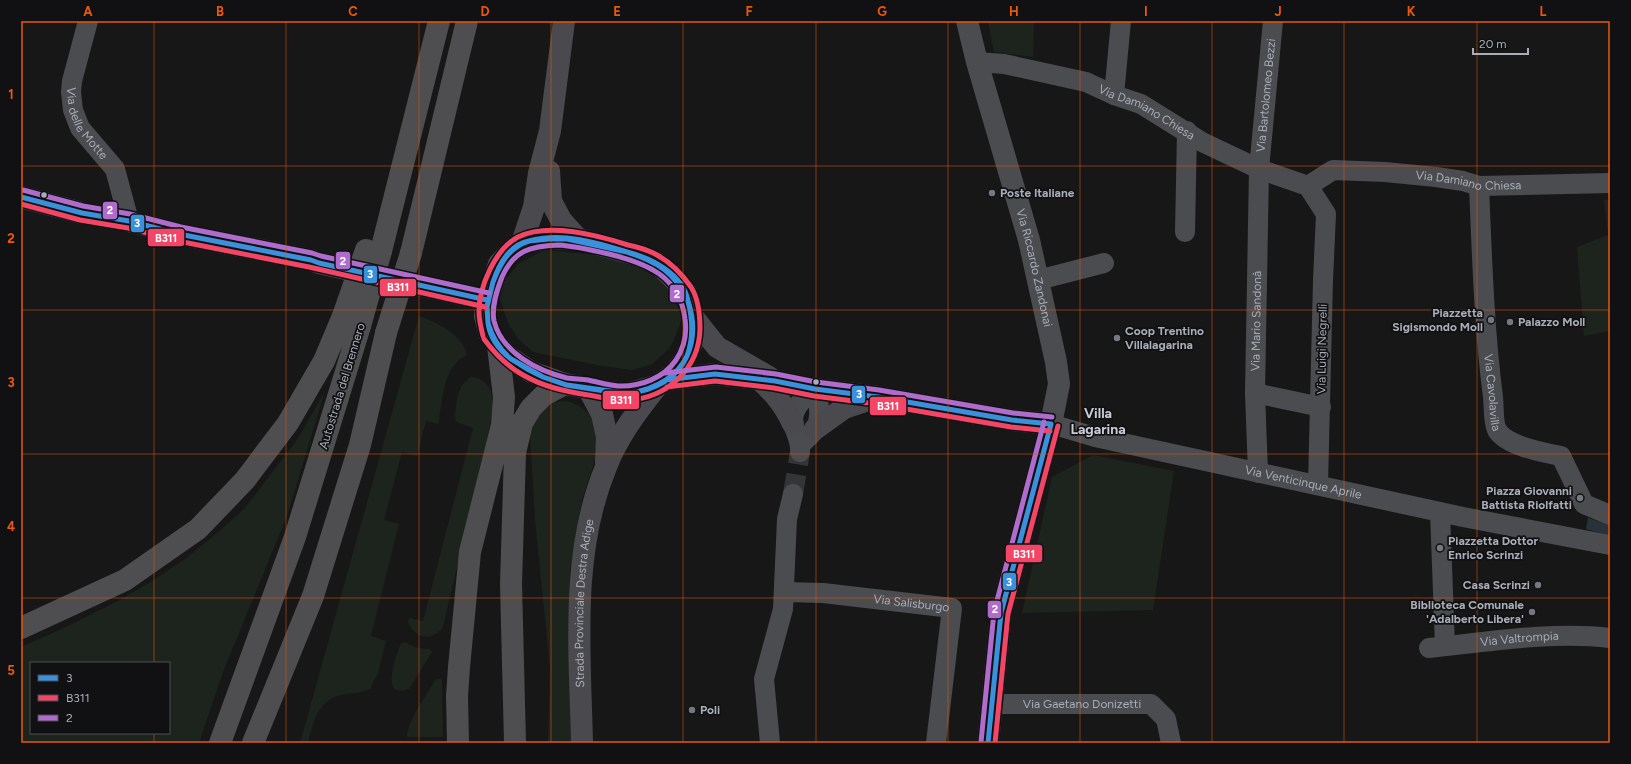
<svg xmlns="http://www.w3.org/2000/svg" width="1631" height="764" viewBox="0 0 1631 764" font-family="Figtree,sans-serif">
	<rect width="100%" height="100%" fill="#171717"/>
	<!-- green -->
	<path fill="#1d241e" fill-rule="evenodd" d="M988 21H1034L1033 57 994 52Z
		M1610 199V331L1584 336 1577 247 1608 235 1604 200Z
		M544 250 598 255 643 269 665 283 676 303 682 318 676 335 669 349 651 365 632 370 602 366 533 352 518 339 508 323 500 299 506 279 518 264Z
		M419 316C438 323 462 334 467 355 442 366 443 401 438 424L426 421 417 456 402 452 384 520 399 524 371 636 386 641 378 673 370 689C360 693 355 693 345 694 318 699 314 719 308 743H300Z
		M471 377C480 377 488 383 491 392 497 411 482 456 478 476 466 526 455 577 443 627 432 642 415 639 408 622L409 618 423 621 473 428 459 423 456 421 455 416C457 400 456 387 471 377Z
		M325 391 287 516 223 672 199 743H21V647L66 627 118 601 152 581 185 559 216 534 245 508 299 437ZM31 663H169V733H31Z
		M566 401C581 405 588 411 597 423L596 457 582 500 570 572 568 622 571 743H548L550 668 535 520 530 434 534 419 543 408 554 402Z
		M1093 455 1174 471 1153 610 1022 613 1052 477Z
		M404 642 418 648 430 649 432 652 409 689C379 699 396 658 400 645Z
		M436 679H441L442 681 443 737H407C408 719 427 695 436 679Z"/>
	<!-- water -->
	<path fill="#2a3239" d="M1588 518 1610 525V537L1608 535 1586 529Z"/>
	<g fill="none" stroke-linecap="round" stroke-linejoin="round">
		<!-- minor-tunnel -->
		<path stroke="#343537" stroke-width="20" stroke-dasharray="20 10" stroke-linecap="butt" d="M793 494 800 452"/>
		<!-- minor -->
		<g stroke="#4b4c50" stroke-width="20">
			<path id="s1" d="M88 21 72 81 71 92 73 110 80 128 115 169 129 221"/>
			<path id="s2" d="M977 62 1004 64 1086 82 1114 95 1141 104 1202 142 1259 169 1308 186 1326 214 1323 280 1318 485"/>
			<path d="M1114 95 1121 21"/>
			<path id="s3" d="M1308 186 1333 170 1385 172 1436 177 1463 181 1479 186 1610 183"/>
			<path id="s4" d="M1479 186C1482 256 1484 328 1493 397 1494 405 1493 423 1497 430 1506 446 1545 453 1561 456L1584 504 1610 515"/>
			<path d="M1185 232 1187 131"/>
			<path d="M1038 280 1104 263"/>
			<path d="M1255 393 1321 407"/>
			<path id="s5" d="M1051 424 1095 437 1463 517 1610 545"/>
			<path d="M800 452C801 443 797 435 794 427 789 411 804 397 815 389 819 400 822 418 815 429 812 435 805 440 800 445"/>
			<path id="s6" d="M1258 473 1255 393 1259 169 1273 21"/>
			<path d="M1440 512 1445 646"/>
			<path id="s7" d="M784 592 823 593 952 608 936 743"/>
			<path id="s8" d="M1429 648C1487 642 1553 631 1610 638"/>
			<path id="s9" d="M992 704H1151L1166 719 1171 743"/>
			<path d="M770 743 764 679 783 609 787 519 793 494"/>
		</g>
		<!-- tertiary -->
		<path stroke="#4b4c50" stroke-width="22" id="s10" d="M967 21 977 62 1029 240 1056 362 1059 384 1051 424"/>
		<!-- secondary -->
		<g stroke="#4a4a4e" stroke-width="22">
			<path d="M549 171 551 201 561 220 578 239"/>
			<path d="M522 243 534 207 539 173 550 131 564 21"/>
			<path d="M693 317 717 347 769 377"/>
			<path d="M759 379C775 394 784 404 793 424"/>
			<path d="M666 380 715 374 775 381 815 389 878 397 1012 420 1051 424 1001 613 988 743"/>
			<path d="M588 388 602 414 607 437 606 462"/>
			<path d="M815 429 844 408 871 399"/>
			<path id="s11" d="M582 743C580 651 570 554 606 467 618 436 638 410 658 385"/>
		</g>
		<!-- primary -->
		<path stroke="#4d4f52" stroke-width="22" d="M21 197 82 213 129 221 179 234 311 260 319 263 487 300
			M548 238 578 239 634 254 657 263 671 276 686 292 693 317V340L685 359 675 373 658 385 639 391 622 394 565 384 531 372 506 355 490 335 485 316 487 300 499 264 513 249 522 243Z"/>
		<!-- motorway -->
		<path stroke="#4e4e51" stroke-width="22" d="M381 251 439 21
			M411 253 467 21
			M21 628 125 580 198 529 245 480 288 423 324 361 343 316
			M220 743 295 537 360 326
			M253 743 313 596 360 445 386 333
			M458 743 457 696 459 667 470 552 502 425 504 397 498 346
			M515 743 511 584 515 453 522 423 531 408 544 395 565 384"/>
		<!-- motorway-bridge -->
		<path stroke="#4e4e51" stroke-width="22" d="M343 316 366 250
			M360 326 381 251
			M386 333 411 253"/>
		<!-- bus-1 casing -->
		<g stroke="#111113" stroke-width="8">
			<path id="bus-1" d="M21 197 82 213 129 221 179 234 311 260 319 263 487 300
				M529 241C561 232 596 242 627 252
				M529 241 549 239H567L627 252
				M627 252C651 258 683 274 688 301
				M627 252C656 261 675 272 688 301
				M493 282C499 264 509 245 529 241
				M493 282C500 264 509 247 529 241
				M488 323C492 337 499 349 511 359
				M488 323C490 338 499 350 511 359
				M488 323 487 306 493 282
				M488 323 487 307 493 282
				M687 356C694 337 693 320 688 301
				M687 356C695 338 694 319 688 301
				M511 359 543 377
				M511 359 527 369 543 377
				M543 377 567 385 624 393
				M543 377 566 385 611 392 624 393
				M666 380 715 374 775 381 815 389 878 397 1012 420 1051 424
				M630 393C654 389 676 378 687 356
				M630 393C654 390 677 379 687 356
				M988 743 1001 613 1051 424"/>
		</g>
		<!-- bus-2 casing -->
		<g stroke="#111113" stroke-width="8">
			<path id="bus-2" d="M21 204 80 220 128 228 178 241 309 267 485 307
				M483 336C481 328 479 320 479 312 479 287 495 249 518 237 549 222 597 235 628 245 638 247 648 250 657 255 670 262 682 274 691 287 698 298 700 316 700 329 699 369 667 398 628 400 614 401 601 397 588 395 564 391 544 387 523 375 507 366 495 354 484 339
				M667 387 715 381 774 388 814 396 877 404 1011 427 1050 431
				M995 743 1008 614 1058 426"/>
		</g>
		<!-- bus-3 casing -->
		<g stroke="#111113" stroke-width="8">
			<path id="bus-3" d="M23 190 83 206 130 214 181 227 312 253 321 256 489 293
				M558 245C575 246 592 250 609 254 646 263 680 276 685 319 687 333 684 348 676 360 664 378 640 387 618 386 608 385 598 382 588 380 581 379 574 379 567 378 538 371 502 353 494 321 491 307 497 290 502 277 514 250 531 246 558 245Z
				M665 373 716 367 776 374 816 382 879 390 1013 413 1052 417
				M981 742 994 612 1044 422"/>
		</g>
		<!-- bus-1 -->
		<use href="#bus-1" stroke="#3a90db" stroke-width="5"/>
		<!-- bus-2 -->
		<use href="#bus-2" stroke="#f34667" stroke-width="5"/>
		<!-- bus-3 -->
		<use href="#bus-3" stroke="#b06ccc" stroke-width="5"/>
	</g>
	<!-- grid -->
	<path fill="none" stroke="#e8590c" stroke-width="1" stroke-opacity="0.55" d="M154 21V663M286 21V743M419 21V743M551 21V743M683 21V743M816 21V743M948 21V743M1080 21V743M1212 21V743M1344 21V743M1477 21V743M21 166H1610M21 310H1610M21 454H1610M21 598H1610M154 733V743"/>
	<!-- markers -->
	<g fill="#757880" stroke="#111113" stroke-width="1.5">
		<circle cx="992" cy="193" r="4"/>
		<circle cx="1491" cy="320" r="4"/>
		<circle cx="1510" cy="322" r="4"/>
		<circle cx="1117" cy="338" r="4"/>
		<circle cx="1580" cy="498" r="4"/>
		<circle cx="1440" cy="548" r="4"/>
		<circle cx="1538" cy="585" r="4"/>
		<circle cx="1532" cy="612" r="4"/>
		<circle cx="692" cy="710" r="4"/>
	</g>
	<g fill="#a8adb8" stroke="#111113" stroke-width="1.5">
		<circle cx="44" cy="195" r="3.5"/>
		<circle cx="816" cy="382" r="3.5"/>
	</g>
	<g text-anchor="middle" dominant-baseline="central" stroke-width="3.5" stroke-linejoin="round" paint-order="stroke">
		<!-- street labels -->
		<g font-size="12" fill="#a8adb8" stroke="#111113">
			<text stroke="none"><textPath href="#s6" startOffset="378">Via Bartolomeo Bezzi</textPath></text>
			<text stroke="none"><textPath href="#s2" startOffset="179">Via Damiano Chiesa</textPath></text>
			<text stroke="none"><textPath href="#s1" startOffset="109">Via delle Motte</textPath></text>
			<text stroke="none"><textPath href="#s3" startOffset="166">Via Damiano Chiesa</textPath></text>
			<text stroke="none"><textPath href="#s10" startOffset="256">Via Riccardo Zandonai</textPath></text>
			<text stroke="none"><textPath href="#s6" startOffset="152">Via Mario Sandonà</textPath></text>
			<text transform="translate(1322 349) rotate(-89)">Via Luigi Negrelli</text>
			<text transform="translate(342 386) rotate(-73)">Autostrada del Brennero</text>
			<text stroke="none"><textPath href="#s4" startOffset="207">Via Cavolavilla</textPath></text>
			<text stroke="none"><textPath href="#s5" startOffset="259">Via Venticinque Aprile</textPath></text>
			<text stroke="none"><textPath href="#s11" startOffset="140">Strada Provinciale Destra Adige</textPath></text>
			<text stroke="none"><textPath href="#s7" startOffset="128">Via Salisburgo</textPath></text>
			<text stroke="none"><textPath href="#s8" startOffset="91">Via Valtrompia</textPath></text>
			<text stroke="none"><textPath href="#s9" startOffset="90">Via Gaetano Donizetti</textPath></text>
		</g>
		<!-- poi labels -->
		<g font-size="12" font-weight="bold" fill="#a8adb8" stroke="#111113" text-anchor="start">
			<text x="1000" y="193">Poste Italiane</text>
			<text x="1483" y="313" text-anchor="end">Piazzetta<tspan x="1483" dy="14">Sigismondo Moll</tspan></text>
			<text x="1518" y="322">Palazzo Moll</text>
			<text x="1125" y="331">Coop Trentino<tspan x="1125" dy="14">Villalagarina</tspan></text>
			<text x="1572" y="491" text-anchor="end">Piazza Giovanni<tspan x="1572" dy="14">Battista Riolfatti</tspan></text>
			<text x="1448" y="541">Piazzetta Dottor<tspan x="1448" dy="14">Enrico Scrinzi</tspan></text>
			<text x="1530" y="585" text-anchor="end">Casa Scrinzi</text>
			<text x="1524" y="605" text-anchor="end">Biblioteca Comunale<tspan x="1524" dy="14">'Adalberto Libera'</tspan></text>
			<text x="700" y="710">Poli</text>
		</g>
		<!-- quarter labels -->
		<g font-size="14" font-weight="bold" fill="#c9ccd4" stroke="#111113">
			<text x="1098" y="413">Villa<tspan x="1098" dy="16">Lagarina</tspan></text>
		</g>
	</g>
	<g stroke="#111113" stroke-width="1.5">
		<rect x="102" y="201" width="16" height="19" rx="4" fill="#b06ccc"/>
		<rect x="130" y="214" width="15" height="19" rx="4" fill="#3a90db"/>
		<rect x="147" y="228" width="38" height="19" rx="4" fill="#f34667"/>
		<rect x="335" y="251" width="16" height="19" rx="4" fill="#b06ccc"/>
		<rect x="363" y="265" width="15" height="19" rx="4" fill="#3a90db"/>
		<rect x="379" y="278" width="38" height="19" rx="4" fill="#f34667"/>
		<rect x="669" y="284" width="16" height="19" rx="4" fill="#b06ccc"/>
		<rect x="851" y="385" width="15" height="19" rx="4" fill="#3a90db"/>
		<rect x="602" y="390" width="38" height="20" rx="4" fill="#f34667"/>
		<rect x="869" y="396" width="38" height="20" rx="4" fill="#f34667"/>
		<rect x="1005" y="544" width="38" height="19" rx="4" fill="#f34667"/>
		<rect x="1002" y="572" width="15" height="19" rx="4" fill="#3a90db"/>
		<rect x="987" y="600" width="15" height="19" rx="4" fill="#b06ccc"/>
	</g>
	<g font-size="11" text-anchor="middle" font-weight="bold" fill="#fff">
		<text x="110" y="214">2</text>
		<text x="137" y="227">3</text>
		<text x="166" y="242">B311</text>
		<text x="343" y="265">2</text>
		<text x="370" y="278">3</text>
		<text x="398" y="291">B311</text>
		<text x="677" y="298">2</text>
		<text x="859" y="398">3</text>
		<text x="621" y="404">B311</text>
		<text x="888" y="410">B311</text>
		<text x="1024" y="558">B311</text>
		<text x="1009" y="586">3</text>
		<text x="995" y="613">2</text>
	</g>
	<!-- border -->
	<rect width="1631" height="764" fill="none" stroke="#111113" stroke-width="44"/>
	<!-- legend -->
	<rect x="30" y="662" width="140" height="72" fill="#111113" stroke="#4d4f55"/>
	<rect x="38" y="675" width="20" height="6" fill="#3a90db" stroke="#4d4f55"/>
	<text x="66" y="682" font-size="12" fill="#a8adb8">3</text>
	<rect x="38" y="695" width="20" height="6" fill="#f34667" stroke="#4d4f55"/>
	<text x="66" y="702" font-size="12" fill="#a8adb8">B311</text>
	<rect x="38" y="715" width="20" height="6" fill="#b06ccc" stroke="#4d4f55"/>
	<text x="66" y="722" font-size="12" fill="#a8adb8">2</text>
	<!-- scale -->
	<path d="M1473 48v6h55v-6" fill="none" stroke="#a8adb8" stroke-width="2"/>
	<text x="1479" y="48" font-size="12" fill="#a8adb8" stroke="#111113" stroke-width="3" paint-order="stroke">20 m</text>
	<rect x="22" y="22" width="1587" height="720" fill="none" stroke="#e8590c" stroke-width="1.5"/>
	<g font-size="13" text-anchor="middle" font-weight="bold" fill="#e8590c">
		<text x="88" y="16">A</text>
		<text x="220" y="16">B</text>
		<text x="353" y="16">C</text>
		<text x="485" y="16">D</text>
		<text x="617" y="16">E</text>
		<text x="749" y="16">F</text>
		<text x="882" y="16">G</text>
		<text x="1014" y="16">H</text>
		<text x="1146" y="16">I</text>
		<text x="1278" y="16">J</text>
		<text x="1411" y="16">K</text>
		<text x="1543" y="16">L</text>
		<text x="11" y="99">1</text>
		<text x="11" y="243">2</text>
		<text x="11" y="387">3</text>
		<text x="11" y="531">4</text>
		<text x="11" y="675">5</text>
	</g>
</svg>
